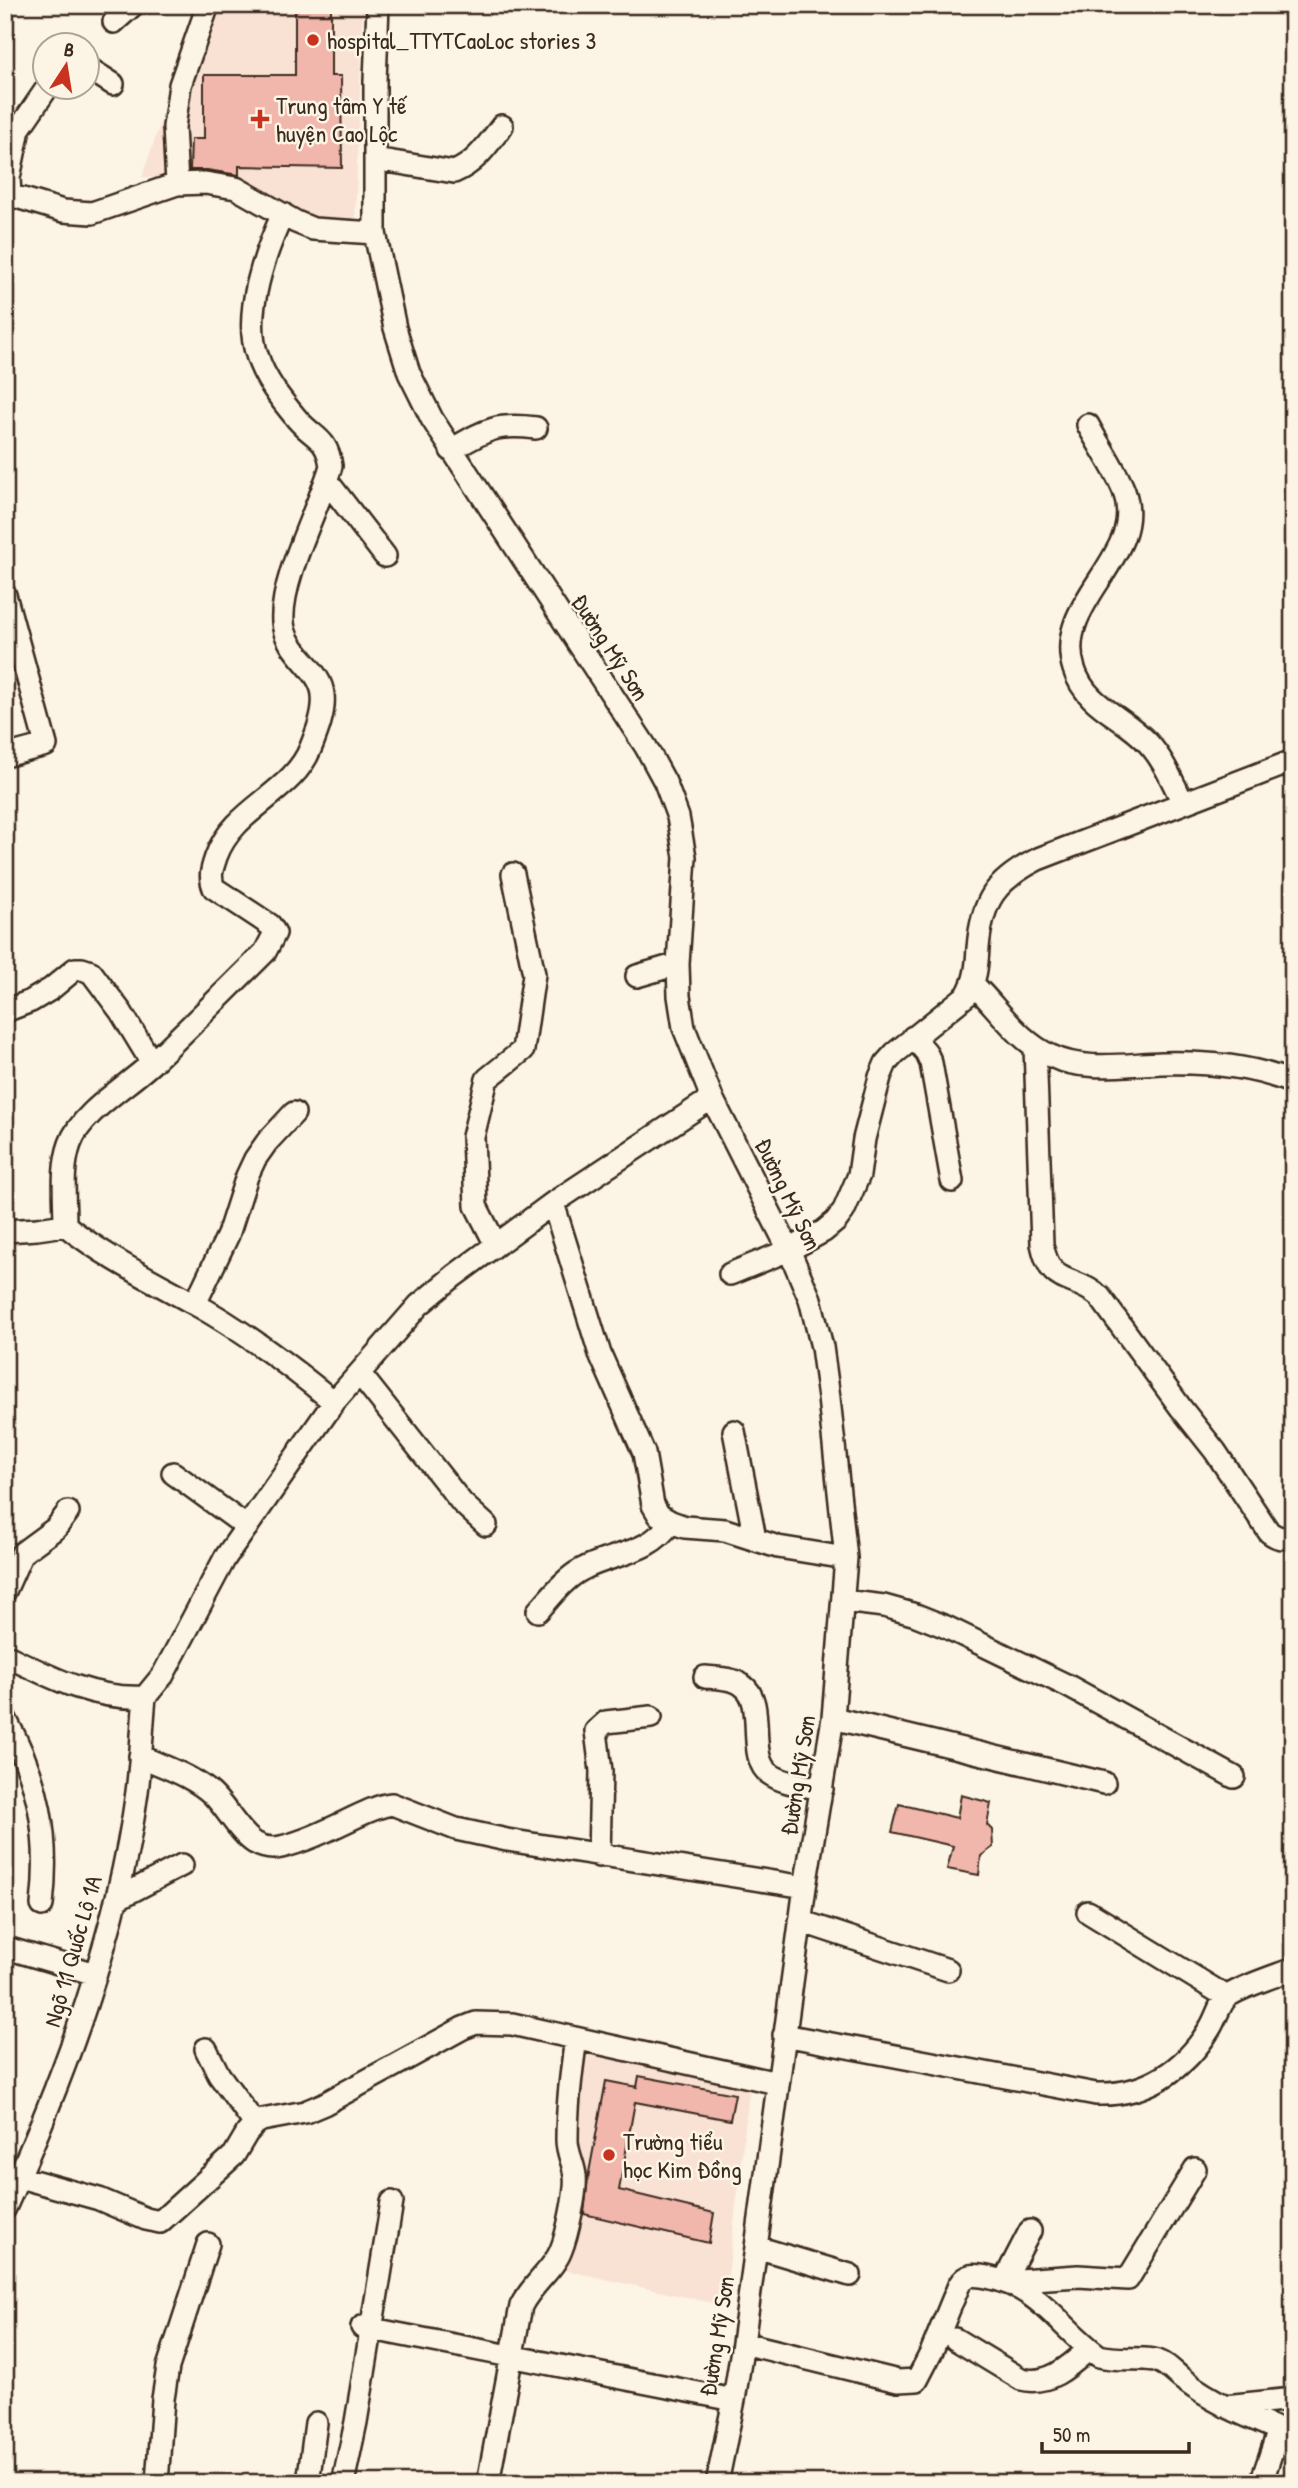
<svg xmlns="http://www.w3.org/2000/svg" width="1298" height="2488" viewBox="0 0 1298 2488" font-family="'Patrick Hand',sans-serif">
	<rect width="100%" height="100%" fill="#fcf5e5"/>
	<filter id="ink" filterUnits="userSpaceOnUse"><feTurbulence type="fractalNoise" baseFrequency=".0143" numOctaves="2"/><feDisplacementMap in="SourceGraphic" scale="14" xChannelSelector="R" yChannelSelector="G"/><feConvolveMatrix kernelMatrix="1 2 1 2 8 2 1 2 1" color-interpolation-filters="sRGB"/></filter>
	<g filter="url(#ink)">
		<!-- built -->
		<path fill="#f9e2d4" d="M203 5H363L355 223 305 217 281 201 246 184 142 177 181 61Z
			M592 2050 743 2081 749 2093 728 2276 730 2307 564 2270 582 2163 573 2128 580 2059Z"/>
		<!-- building -->
		<path fill="#f1b7ad" stroke="#3b2a1e" stroke-width="2" d="M295 5H331V76H341L342 168 239 166V175L207 170H190L191 139H204V75H295Z
			M961 1795 991 1803 987 1825 992 1830 993 1847 981 1856 979 1875 947 1869 953 1846 892 1832 899 1804 957 1818Z
			M639 2076 735 2094 730 2120 635 2102 619 2190 714 2213 709 2243 584 2214 588 2178 606 2081 637 2087Z"/>
		<g fill="none" stroke-linecap="round" stroke-linejoin="round">
			<!-- minor casing -->
			<g stroke="#3b2a1e" stroke-width="26">
				<path id="minor" d="M378 5 375 81V233L395 328 409 373 432 419 646 747 665 782 678 817 685 857 678 964 679 996 684 1028 712 1098 789 1250 810 1299 822 1347 829 1398 846 1558 833 1718 805 1887 743 2343 734 2400 717 2483
					M114 22 133 5
					M88 68 113 84
					M47 88 19 129 9 178 10 195 63 211 92 213 177 184 205 183 236 188 296 222 313 229 375 233
					M375 159 454 172C476 163 488 144 502 126
					M177 184 174 127 180 85 208 5
					M1088 425C1099 446 1115 468 1124 491 1148 557 1052 601 1074 669 1086 707 1124 716 1148 743 1164 760 1173 783 1183 803
					M451 450C486 430 495 423 536 428
					M327 481 385 556
					M5 595 46 745 5 756
					M637 976 678 964
					M973 984C998 1008 1019 1042 1051 1056 1084 1072 1126 1064 1162 1063 1204 1062 1254 1066 1293 1083
					M5 1011 31 1001 51 989 75 969H82L91 972 121 1012 152 1063
					M913 1037 926 1052 931 1063 952 1181
					M1035 1047 1042 1244C1051 1289 1072 1273 1100 1297L1181 1408 1215 1451 1269 1532C1277 1538 1283 1540 1293 1535
					M553 1203 600 1354 644 1453 653 1505 659 1515 671 1522 685 1527 725 1530 778 1547 846 1558
					M65 1225C65 1199 61 1169 70 1144 81 1112 129 1085 153 1062 191 1026 228 989 265 952L275 933 270 925 214 888C209 876 212 869 216 857 233 808 293 794 311 747 317 732 325 712 323 695 321 668 285 653 283 622 280 579 318 510 331 466 327 437 314 439 297 419 282 401 264 379 257 355 243 313 265 252 283 214
					M5 1231 37 1229 65 1225C105 1257 148 1278 193 1303 243 1330 290 1366 334 1402
					M496 1245 476 1206 473 1137 487 1079 523 1050 534 974 513 874
					M730 1274 789 1250 824 1231 836 1221 844 1210 859 1175 864 1139 880 1077 886 1063 895 1053 967 995C976 980 977 966 978 948 982 900 995 881 1038 859L1293 761
					M195 1304 228 1235 247 1176 255 1159 267 1142 294 1113
					M360 1374 462 1503 486 1525
					M734 1431 755 1539
					M173 1473 247 1527
					M5 1591 22 1553 56 1528 68 1512
					M843 1601 884 1606 916 1615 946 1627 1068 1686 1234 1777
					M538 1611C551 1597 564 1579 581 1570 613 1552 648 1556 671 1522
					M5 1655C50 1677 93 1700 145 1697L163 1675 225 1558 334 1402 419 1305 454 1276 553 1203 712 1098
					M705 1677C717 1678 733 1678 742 1685 768 1702 745 1757 770 1774 784 1784 805 1785 822 1789
					M5 1718C39 1780 50 1835 42 1905
					M833 1718 1104 1783
					M140 1756C164 1767 193 1776 212 1794 226 1807 239 1833 255 1843 262 1847 272 1849 281 1847 303 1842 326 1831 347 1821 362 1814 376 1806 392 1804L456 1829 507 1840 805 1887
					M599 1856 601 1771 596 1731 606 1722 651 1717
					M117 1899 182 1865
					M1088 1912 1227 1997
					M800 1921 948 1970
					M10 1949 95 1974
					M784 2035 1096 2094C1145 2096 1185 2070 1210 2028 1216 2019 1220 2002 1228 1996 1243 1986 1275 1976 1293 1969
					M206 2049 219 2075 255 2124
					M19 2177 99 2199 146 2219 160 2222 234 2155 247 2133 255 2124 262 2120 305 2112 324 2104 463 2028 476 2023 512 2024 777 2083
					M5 2208C65 2075 117 1937 137 1792 141 1761 142 1728 145 1697
					M1030 2231 1004 2281 1078 2276 1128 2279 1195 2169
					M756 2247 850 2275
					M362 2327 734 2400
					M955 2339 1021 2379C1049 2386 1070 2366 1089 2349
					M743 2343 898 2381 917 2380 931 2353 959 2285C966 2273 974 2275 987 2277 1041 2288 1058 2326 1099 2356 1118 2361 1135 2357 1154 2360 1166 2362 1175 2374 1185 2381 1218 2406 1255 2419 1293 2436
					M1225 2406 1293 2399
					M157 2483 163 2399 168 2367 208 2244
					M308 2483 316 2423
					M343 2483 356 2422 392 2202
					M488 2483 521 2306C532 2284 554 2269 561 2250 567 2236 577 2190 575 2176 574 2164 567 2153 567 2140 567 2106 571 2072 576 2039
					M1261 2483 1279 2430"/>
			</g>
			<!-- minor -->
			<use href="#minor" stroke="#fcf5e5" stroke-width="21"/>
		</g>
	</g>
	<!-- markers -->
	<g fill="#c8321e" stroke="#fcf5e5" stroke-width="2.5">
		<circle cx="313" cy="40" r="7"/>
		<path d="M256.5 108.5h7v7h7v7h-7v7h-7v-7h-7v-7h7z"/>
		<circle cx="609" cy="2155" r="7"/>
	</g>
	<g text-anchor="middle" dominant-baseline="central" stroke-width="5" stroke-linejoin="round" paint-order="stroke">
		<!-- poi labels -->
		<g font-size="24" fill="#3b2a1e" stroke="#fcf5e5" text-anchor="start">
			<text x="327" y="40">hospital_TTYTCaoLoc stories 3</text>
			<text x="276" y="105">Trung tâm Y tế<tspan x="276" dy="28">huyện Cao Lộc</tspan></text>
			<text x="623" y="2141">Trường tiểu<tspan x="623" dy="28">học Kim Đồng</tspan></text>
		</g>
		<!-- street labels -->
		<g font-size="24" fill="#3b2a1e" stroke="#fcf5e5">
			<text transform="translate(611 647) rotate(57)">Đường Mỹ Sơn</text>
			<text transform="translate(789 1194) rotate(64)">Đường Mỹ Sơn</text>
			<text transform="translate(797 1775) rotate(-81)">Đường Mỹ Sơn</text>
			<text transform="translate(72 1951) rotate(-74)">Ngõ 11 Quốc Lộ 1A</text>
			<text transform="translate(716 2336) rotate(-81)">Đường Mỹ Sơn</text>
		</g>
	</g>
	<!-- margin -->
	<rect width="1298" height="2488" fill="none" stroke="#fcf5e5" stroke-width="28"/>
	<rect x="14" y="14" width="1270" height="2460" fill="none" stroke="#3b2a1e" stroke-width="2.5" filter="url(#ink)"/>
	<!-- north arrow -->
	<g transform="translate(66 66) rotate(12)"><circle r="33" fill="#fcf5e5" stroke="#afa495" stroke-width="2"/>
	<path d="M0-5L12 26L0 18L-12 26Z" fill="#c8321e"/>
	<text y="-10" font-size="19" font-weight="bold" text-anchor="middle" fill="#3b2a1e">B</text>
	</g>
	<!-- scale -->
	<path d="M1042 2442v10h147v-10" fill="none" stroke="#3b2a1e" stroke-width="3.5"/>
	<text x="1053" y="2442" font-size="21" fill="#3b2a1e" stroke="#fcf5e5" stroke-width="5" paint-order="stroke">50 m</text>
</svg>
